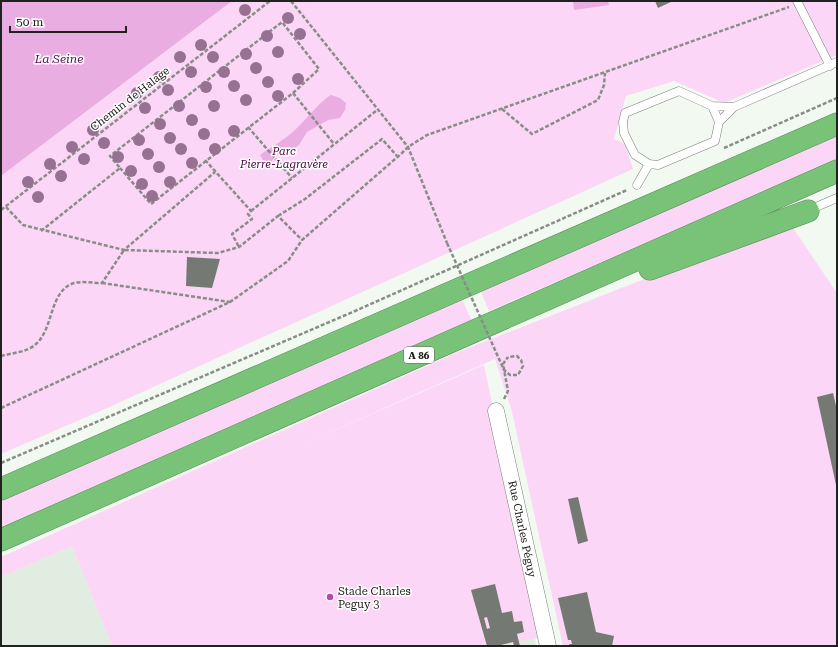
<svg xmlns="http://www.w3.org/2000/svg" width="838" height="647" viewBox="0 0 838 647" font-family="'Roboto Serif',serif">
	<rect width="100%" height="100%" fill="#f2f9f1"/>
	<!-- built -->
	<path fill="#e0ede0" d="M72 546 112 646H1V577Z
		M535 638 536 646H498L513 642Z"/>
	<!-- green -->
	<path fill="#fcd6f6" d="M232 1H837V55L724 103 674 81 626 96 614 139 625 144 633 169 105 409 1 454V176Z
		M837 133V160L489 311 480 289Z
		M793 228 837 293V646H563L512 412 495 359 301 445 484 365 541 637 497 646H112L72 546 1 577V557L458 352 708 254Z
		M461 297 472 321 1 527V501Z"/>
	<!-- water -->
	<path fill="#eaade1" d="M1 1H232L1 176Z
		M573 1H608L609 5 574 10Z
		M331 95 340 98 346 103 345 110 340 118 328 120 307 132 299 145 293 149 279 152 271 162H264L260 155C271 147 284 140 294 131 305 121 320 101 331 95Z"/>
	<!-- building -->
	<path fill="#747a73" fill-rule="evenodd" d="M655 1H673L658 8Z
		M187 257 220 259 212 288 186 286Z
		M833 393 837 410 836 485 817 397Z
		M578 497 588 541 578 544 568 499Z
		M495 584 502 613 512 611 514 622 522 621 524 632 517 634 520 646H514L513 642 497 646H487L471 590ZM487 617 490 628 487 629 484 618Z
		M587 592 596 632 614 636 612 646H570L569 644H572L571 640H568L558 598Z"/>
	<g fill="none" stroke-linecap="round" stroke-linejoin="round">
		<!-- lane casing -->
		<g stroke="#7a807a" stroke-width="9">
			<path id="lane" d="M797 1 830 66
				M712 106 719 122 715 141 658 165 649 164 635 155 624 133 623 122 625 113 679 91 712 106 734 107
				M719 122 734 107 837 62
				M637 185 649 164
				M809 210 837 198"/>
		</g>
		<!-- street casing -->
		<g stroke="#7a807a" stroke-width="17">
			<path id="street" d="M496 411 548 646"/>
		</g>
		<!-- highway casing -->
		<g stroke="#5a8b5a" stroke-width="23">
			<path id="highway" d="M650 269 808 211
				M1 489 837 124
				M1 540 837 171"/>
		</g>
		<!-- path -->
		<path stroke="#888d87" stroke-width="2.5" stroke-dasharray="4 2" stroke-linecap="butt" d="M291 1 408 147 447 243
			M293 93 334 144
			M502 109 532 134 598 100 604 85 605 73
			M248 127 292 178
			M724 148 837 98
			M205 160 251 211 248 214 252 219 232 234 239 247
			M6 207 23 225 124 250 215 172
			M1 210 270 1
			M251 211 377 110
			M278 216 305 199 382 139 398 157
			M41 231 120 168 110 156 282 22 319 69 293 93 151 204 120 168
			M102 283 230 302
			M1 356C12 353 28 352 36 344 54 328 49 291 74 283 82 281 94 283 102 283L124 250 218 253 239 247 278 216 302 240
			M504 399 508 391 503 364 508 357
			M1 408 230 302 288 261 302 240 402 153 408 147 427 135 789 7
			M1 463 355 311 627 190"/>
		<!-- lane -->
		<use href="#lane" stroke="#fff" stroke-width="8"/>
		<!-- street -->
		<use href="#street" stroke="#fff" stroke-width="16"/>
		<!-- highway -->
		<use href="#highway" stroke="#79c379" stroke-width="22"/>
		<!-- path-bridge -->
		<path stroke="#888d87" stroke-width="2.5" stroke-dasharray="4 2" stroke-linecap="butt" d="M447 243 504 370 510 375H518L523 366 521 360 517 356 508 357"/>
	</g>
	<!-- trees -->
	<g fill="#967192">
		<circle cx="245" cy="10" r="6"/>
		<circle cx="288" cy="18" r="6"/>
		<circle cx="300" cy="34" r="6"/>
		<circle cx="267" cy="36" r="6"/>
		<circle cx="201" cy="45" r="6"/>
		<circle cx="278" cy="52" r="6"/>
		<circle cx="246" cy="54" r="6"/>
		<circle cx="180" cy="57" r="6"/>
		<circle cx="213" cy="57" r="6"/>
		<circle cx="256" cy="68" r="6"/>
		<circle cx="191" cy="72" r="6"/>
		<circle cx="224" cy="72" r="6"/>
		<circle cx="159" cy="77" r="6"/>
		<circle cx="298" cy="79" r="6"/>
		<circle cx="268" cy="82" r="6"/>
		<circle cx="234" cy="86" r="6"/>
		<circle cx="206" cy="87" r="6"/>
		<circle cx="168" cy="90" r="6"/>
		<circle cx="137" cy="93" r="6"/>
		<circle cx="278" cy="96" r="6"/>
		<circle cx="246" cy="100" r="6"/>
		<circle cx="179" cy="106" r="6"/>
		<circle cx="214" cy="106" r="6"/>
		<circle cx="145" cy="108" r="6"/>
		<circle cx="192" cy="120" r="6"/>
		<circle cx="160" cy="124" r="6"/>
		<circle cx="93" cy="130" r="6"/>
		<circle cx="234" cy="131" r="6"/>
		<circle cx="204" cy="134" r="6"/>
		<circle cx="170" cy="138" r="6"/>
		<circle cx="139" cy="140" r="6"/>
		<circle cx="104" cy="143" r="6"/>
		<circle cx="72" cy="147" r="6"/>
		<circle cx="181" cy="149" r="6"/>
		<circle cx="215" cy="149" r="6"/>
		<circle cx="148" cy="154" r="6"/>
		<circle cx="118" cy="157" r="6"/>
		<circle cx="84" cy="159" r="6"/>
		<circle cx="192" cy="163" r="6"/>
		<circle cx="50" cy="164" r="6"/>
		<circle cx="159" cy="167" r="6"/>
		<circle cx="131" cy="171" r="6"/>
		<circle cx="61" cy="176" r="6"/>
		<circle cx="28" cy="182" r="6"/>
		<circle cx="170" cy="182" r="6"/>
		<circle cx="142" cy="184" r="6"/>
		<circle cx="152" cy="196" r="6"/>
		<circle cx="38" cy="197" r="6"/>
	</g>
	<!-- markers -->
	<circle fill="#b54aab" stroke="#fff" stroke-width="1.5" cx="330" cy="597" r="4"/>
	<g text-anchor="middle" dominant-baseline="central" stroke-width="3" stroke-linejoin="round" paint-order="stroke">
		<!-- shield labels -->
		<rect fill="#fff" stroke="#636462" stroke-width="1" x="404" y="347" width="30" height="16" rx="3"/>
		<g font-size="10" font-weight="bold" fill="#20221f">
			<text x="419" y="355">A 86</text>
		</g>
		<!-- street labels -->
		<g font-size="11" fill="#20221f" stroke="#fff">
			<text transform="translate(130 99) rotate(-38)">Chemin de Halage</text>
			<text transform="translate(522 529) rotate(78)">Rue Charles Péguy</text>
		</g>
		<!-- park labels -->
		<g font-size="11" font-style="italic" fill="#4a0145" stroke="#fff">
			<text x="284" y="151">Parc<tspan x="284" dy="13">Pierre-Lagravère</tspan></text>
		</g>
		<!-- poi labels -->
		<g font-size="11" fill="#20221f" stroke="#fff" text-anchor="start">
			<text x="338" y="591">Stade Charles<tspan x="338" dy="13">Peguy 3</tspan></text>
		</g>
		<!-- water labels -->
		<g font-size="12" font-style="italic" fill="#540d4f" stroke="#fff">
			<text x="59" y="59">La Seine</text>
		</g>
	</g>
	<!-- border -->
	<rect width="838" height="647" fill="none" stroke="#20221f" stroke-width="4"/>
	<!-- scale -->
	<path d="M10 26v6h116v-6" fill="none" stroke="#20221f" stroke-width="2"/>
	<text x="16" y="26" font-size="12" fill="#20221f" stroke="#ffffff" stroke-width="3" paint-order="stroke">50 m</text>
</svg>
